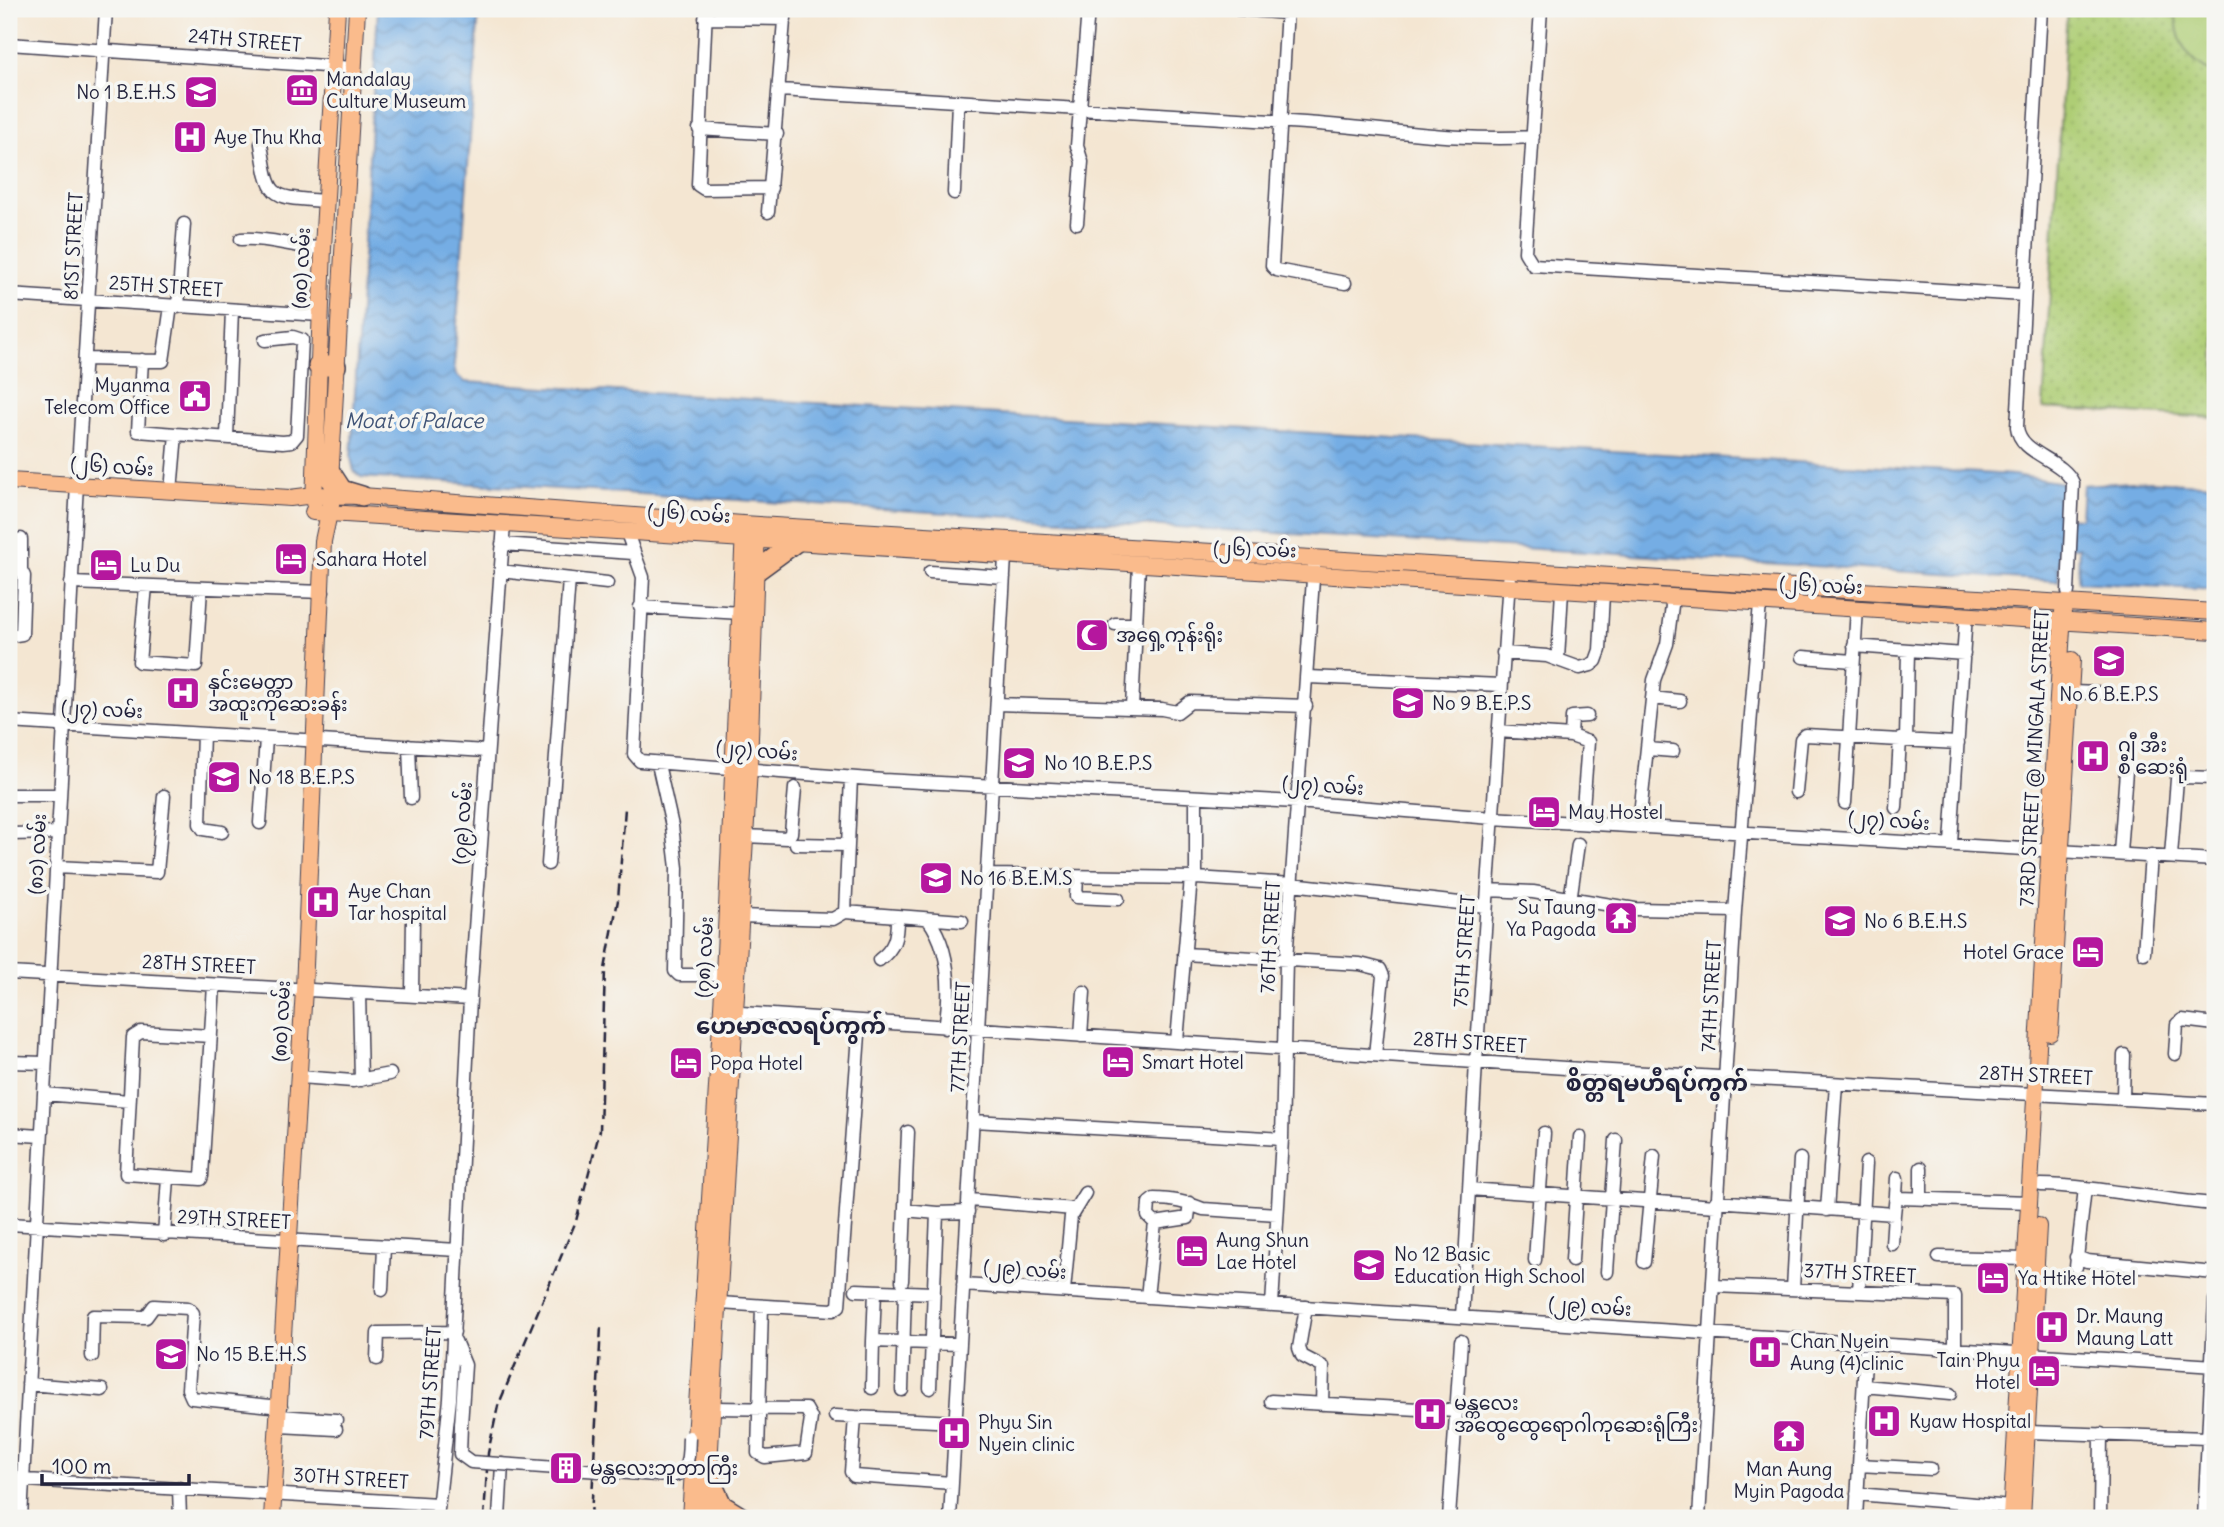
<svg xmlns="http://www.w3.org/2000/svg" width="2224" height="1527" viewBox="0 0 2224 1527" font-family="Delius,'Noto Sans Myanmar',sans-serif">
	<defs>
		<pattern id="grass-dots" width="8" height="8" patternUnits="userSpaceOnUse" patternTransform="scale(1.75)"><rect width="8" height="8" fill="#aecd74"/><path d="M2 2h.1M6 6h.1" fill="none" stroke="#95b065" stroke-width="1.8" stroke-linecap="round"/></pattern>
		<pattern id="water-waves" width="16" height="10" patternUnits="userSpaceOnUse" patternTransform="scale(1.75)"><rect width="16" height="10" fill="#75ade4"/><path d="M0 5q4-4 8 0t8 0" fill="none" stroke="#608cba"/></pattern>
	</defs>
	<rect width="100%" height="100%" fill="#f6f6f2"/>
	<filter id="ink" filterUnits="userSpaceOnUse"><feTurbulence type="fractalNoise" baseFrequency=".0143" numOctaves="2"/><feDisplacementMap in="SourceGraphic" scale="14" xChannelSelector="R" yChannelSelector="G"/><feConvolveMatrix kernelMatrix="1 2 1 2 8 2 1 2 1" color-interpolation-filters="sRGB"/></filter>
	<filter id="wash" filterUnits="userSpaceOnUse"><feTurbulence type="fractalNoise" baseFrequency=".00686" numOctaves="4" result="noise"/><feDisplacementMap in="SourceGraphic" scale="28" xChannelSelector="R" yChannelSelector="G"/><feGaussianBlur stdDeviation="1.57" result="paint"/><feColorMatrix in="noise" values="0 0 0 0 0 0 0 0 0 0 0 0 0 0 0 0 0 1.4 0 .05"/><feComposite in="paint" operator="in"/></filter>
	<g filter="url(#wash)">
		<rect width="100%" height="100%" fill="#f4e6d2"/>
		<!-- grass -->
		<path fill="url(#grass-dots)" stroke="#687858" stroke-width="2" d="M2067 9H2215V418L2043 408Z"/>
		<!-- pitch -->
		<path fill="#aecd74" stroke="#687858" stroke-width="2" d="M2176 9H2215V74C2186 62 2175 39 2176 9Z"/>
		<!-- water -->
		<path fill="url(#water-waves)" stroke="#4c6890" stroke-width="2" d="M378 9H479L454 366 456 375 465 382 2013 475 2064 483 2063 517 2081 518 2083 485 2150 481 2215 485V590L2078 582 2079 547H2060L2058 581 361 477 354 471 351 458Z"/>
	</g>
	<g filter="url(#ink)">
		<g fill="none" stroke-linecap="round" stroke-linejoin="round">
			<!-- minor casing -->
			<g stroke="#423f52" stroke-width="15">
				<path id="minor" d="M706 9 698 185 704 189 771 188
					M1237 9 1287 13
					M1287 9 1272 266 1276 270 1345 283
					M1541 9 1525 252 1533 265 2024 295
					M2041 9 2017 427C2020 455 2062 458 2073 483L2068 592
					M705 18 785 19
					M9 44 353 68
					M780 90C956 102 1130 112 1305 123 1381 128 1457 142 1533 137
					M699 129 777 134
					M261 144C270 200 269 197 326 201
					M954 193 958 102
					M768 212 785 9
					M1077 223 1082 162 1077 146 1088 9
					M241 239C270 237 294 248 323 248
					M9 295 320 315
					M178 307 184 224
					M86 359 163 361 171 306
					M142 360 138 431 176 434
					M227 437 232 310
					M171 491 176 434 283 442 292 441 297 435 302 340 293 337 265 340
					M626 530 643 577 634 754 640 761 883 780 1297 802 1492 818 2215 860
					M502 544 633 553
					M9 568 21 570 24 576 22 634 9 636
					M21 570V539
					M500 571 607 583
					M930 572 1004 577
					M71 583 323 592
					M146 586 139 662 196 666 201 588
					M640 607 741 613
					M1115 624H1136
					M1854 646 1964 654
					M1503 653 1547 656 1580 668 1591 665 1596 661 1600 650 1603 594
					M1803 657 1853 661
					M1558 659 1562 591
					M1308 677 1501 685
					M2071 692 2099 693
					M1652 698 1680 701
					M997 704 1162 709 1177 712 1190 702 1306 706
					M1132 708 1139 565
					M9 722 486 751
					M1498 731 1571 736 1588 742 1582 822
					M203 734 200 824 203 829 222 832
					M1571 736 1572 717 1587 716
					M1906 739 1908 651
					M409 746 411 798
					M1648 749 1673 751
					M658 764 672 826 677 868 675 971 679 975H724
					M851 778 845 912 962 921
					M1796 792 1801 739 1805 735 1958 743
					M9 795H60
					M1845 803 1857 608
					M1896 808 1900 739
					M260 823 266 739
					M1639 825 1654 680 1667 644 1673 598
					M9 834 58 833
					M744 836 787 838 791 833 795 788
					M1951 843 1966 614
					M796 844 847 845
					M2120 853 2127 757
					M2171 856 2177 779 2182 777 2215 778
					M548 864 569 579
					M56 867 157 872 164 796
					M988 875 1196 878 1292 884 1486 906
					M1077 877 1076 897 1118 899
					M1196 878V798
					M1488 890 1533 892 1635 909 1735 911
					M1570 901 1578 844
					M738 916 833 919 845 912
					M928 919C951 950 951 991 945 1028
					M2144 953 2151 855
					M1184 954 1360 964 1380 969 1383 976 1375 1055
					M879 960C895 948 897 937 897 918
					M9 973 470 999
					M359 993 361 1080
					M412 994 413 917
					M726 1012 1611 1071 2215 1104
					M211 1036 141 1032 133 1037 126 1174 201 1179 202 1176 214 985
					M1081 1036 1084 992
					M1177 1041 1191 878
					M2175 1054 2177 1024 2182 1020 2215 1024
					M9 1062 45 1063
					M300 1077 353 1081 390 1074
					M44 1094 129 1101
					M2123 1099 2124 1055
					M974 1121 1282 1139
					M9 1134 41 1136
					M1921 1168V1198
					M1897 1178 1896 1195 1899 1198 2030 1202
					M2041 1185C2099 1186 2156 1200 2215 1204
					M1469 1189 1716 1206
					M970 1200 1073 1209
					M1716 1201 1894 1214 1896 1195
					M1190 1203 1188 1218 1155 1223 1148 1216 1149 1203 1154 1199C1173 1199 1185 1202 1203 1209L1277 1214
					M905 1210 937 1213
					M1827 1210 1836 1084
					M9 1224 458 1250
					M164 1235 168 1178
					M1892 1244 1894 1214
					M1939 1257 2025 1259
					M2076 1257 2087 1261 2215 1273
					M1535 1260 1544 1133
					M1572 1260 1580 1137
					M1644 1262 1654 1156
					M2076 1267 2085 1188
					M1607 1272 1616 1140
					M902 1281 908 1132
					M963 1285 2215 1366
					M1713 1286 1955 1296V1347
					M1793 1289 1800 1159
					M382 1290 384 1247
					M856 1290 933 1293
					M875 1291 873 1341 959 1344
					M1064 1291 1071 1216 1085 1193
					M1859 1292 1866 1163
					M1147 1297 1155 1223
					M719 1303 833 1310 839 1306 860 1021
					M1272 1305 1282 1139 1286 960 1314 565
					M1306 1307 1299 1348 1302 1356 1323 1367 1322 1404
					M1462 1317 1476 1062 1509 580
					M455 1341 465 1365 461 1425
					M92 1356 93 1316 146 1317 154 1306 188 1308 193 1313 188 1389 192 1398 281 1407
					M377 1359 378 1333 454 1332
					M28 1384 102 1390
					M1864 1386 1950 1394
					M872 1388 873 1341
					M930 1388 937 1213 968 1212
					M902 1390 905 1292
					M1271 1401 1456 1411
					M714 1408 806 1409 811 1418 806 1453 765 1457 758 1453 762 1306
					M280 1416 336 1420
					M835 1416 955 1422
					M855 1417 851 1472 854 1476 952 1483
					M279 1426 336 1429
					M2028 1432 2207 1438
					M1859 1465 1931 1469
					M9 1479 438 1504
					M179 1488 180 1518
					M1857 1494 2011 1507
					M21 1518 77 484 106 9
					M437 1518 450 1399 470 999 504 524
					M499 1518 502 1464
					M950 1518 1005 557
					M1449 1518 1461 1341
					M1699 1518 1735 911 1760 603
					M1856 1518 1866 1343
					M2100 1518 2101 1434
					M2204 1518 2215 1300"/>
			</g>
			<!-- major casing -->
			<g stroke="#423f52" stroke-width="18">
				<path id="major" d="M9 481 290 498 314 495 362 496 743 524 2215 612
					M330 481 357 9
					M314 503 323 248 337 9
					M313 512 2215 631
					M2050 1033 2072 660
					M272 1518 304 989 323 541 331 504
					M690 1518 724 975 744 530
					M706 1518 749 768 757 527
					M2011 1518 2063 611
					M2022 1518 2038 1226"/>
			</g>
			<!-- highway casing -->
			<g stroke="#423f52" stroke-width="22">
				<path id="highway" d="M318 366H336
					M329 470 342 490 362 496
					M755 572 796 542
					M709 1477 722 1505 743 1518"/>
			</g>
			<!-- minor -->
			<use href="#minor" stroke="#fff" stroke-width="12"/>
			<!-- major -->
			<use href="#major" stroke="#fabb8c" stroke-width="16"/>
			<!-- highway -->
			<use href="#highway" stroke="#fabb8c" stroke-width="19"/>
			<!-- rail -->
			<path stroke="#22223b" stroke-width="2.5" stroke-dasharray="10 5" stroke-linecap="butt" d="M484 1518 488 1453 498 1406 576 1221 600 1130 605 969 618 900 625 808
				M591 1518 601 1326"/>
			<!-- minor-bridge casing -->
			<g stroke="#423f52" stroke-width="15" stroke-linecap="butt">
				<path id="minor-bridge" d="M461 1425 460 1454 471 1462 671 1476C691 1473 688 1453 689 1437"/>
			</g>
			<!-- minor-bridge -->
			<use href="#minor-bridge" stroke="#fff" stroke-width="12"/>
		</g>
	</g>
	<!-- icons -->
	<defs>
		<g id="museum-square" transform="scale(1.75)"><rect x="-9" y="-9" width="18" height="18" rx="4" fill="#b5179e" stroke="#f6f6f2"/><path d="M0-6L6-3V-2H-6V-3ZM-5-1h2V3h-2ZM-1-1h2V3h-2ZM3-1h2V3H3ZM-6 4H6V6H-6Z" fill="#fff"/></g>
		<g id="school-square" transform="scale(1.75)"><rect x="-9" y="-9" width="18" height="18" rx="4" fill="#b5179e" stroke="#f6f6f2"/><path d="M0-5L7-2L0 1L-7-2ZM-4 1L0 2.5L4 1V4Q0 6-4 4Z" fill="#fff"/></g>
		<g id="hospital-square" transform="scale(1.75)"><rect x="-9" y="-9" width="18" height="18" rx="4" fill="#b5179e" stroke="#f6f6f2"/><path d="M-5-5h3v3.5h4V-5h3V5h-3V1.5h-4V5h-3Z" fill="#fff"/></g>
		<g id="civic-square" transform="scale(1.75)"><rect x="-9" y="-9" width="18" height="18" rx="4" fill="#b5179e" stroke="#f6f6f2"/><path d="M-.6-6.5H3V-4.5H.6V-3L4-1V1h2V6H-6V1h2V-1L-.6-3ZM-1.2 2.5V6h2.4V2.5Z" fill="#fff"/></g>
		<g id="hotel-square" transform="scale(1.75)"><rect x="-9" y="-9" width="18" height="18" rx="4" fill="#b5179e" stroke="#f6f6f2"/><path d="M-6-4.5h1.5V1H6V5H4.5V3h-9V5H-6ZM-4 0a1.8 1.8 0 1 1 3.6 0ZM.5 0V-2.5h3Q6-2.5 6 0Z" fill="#fff"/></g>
		<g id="mosque-square" transform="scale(1.75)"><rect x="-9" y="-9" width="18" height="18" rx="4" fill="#b5179e" stroke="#f6f6f2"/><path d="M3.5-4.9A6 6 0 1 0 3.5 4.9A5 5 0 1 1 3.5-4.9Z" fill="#fff"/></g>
		<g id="temple-square" transform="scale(1.75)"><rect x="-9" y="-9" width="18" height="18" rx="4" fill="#b5179e" stroke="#f6f6f2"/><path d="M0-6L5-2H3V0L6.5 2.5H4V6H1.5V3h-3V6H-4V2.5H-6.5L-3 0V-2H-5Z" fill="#fff"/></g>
		<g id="building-square" transform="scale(1.75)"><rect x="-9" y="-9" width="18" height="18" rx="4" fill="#b5179e" stroke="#f6f6f2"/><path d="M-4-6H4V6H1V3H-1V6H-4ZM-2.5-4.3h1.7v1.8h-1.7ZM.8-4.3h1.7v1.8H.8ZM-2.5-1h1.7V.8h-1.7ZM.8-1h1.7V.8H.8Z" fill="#fff"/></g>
	</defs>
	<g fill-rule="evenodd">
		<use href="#museum-square" x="302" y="90"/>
		<use href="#school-square" x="201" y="92"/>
		<use href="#hospital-square" x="190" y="137"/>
		<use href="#civic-square" x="195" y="396"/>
		<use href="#hotel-square" x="291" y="559"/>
		<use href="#hotel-square" x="106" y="565"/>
		<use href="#mosque-square" x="1092" y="635"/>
		<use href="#school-square" x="2109" y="661"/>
		<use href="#hospital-square" x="183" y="693"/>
		<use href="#school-square" x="1408" y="703"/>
		<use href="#hospital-square" x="2093" y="756"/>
		<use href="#school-square" x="1019" y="763"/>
		<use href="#school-square" x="224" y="777"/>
		<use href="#hotel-square" x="1544" y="812"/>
		<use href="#school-square" x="936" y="878"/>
		<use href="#hospital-square" x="323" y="902"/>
		<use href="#temple-square" x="1621" y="918"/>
		<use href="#school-square" x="1840" y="921"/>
		<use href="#hotel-square" x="2088" y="952"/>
		<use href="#hotel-square" x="1118" y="1062"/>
		<use href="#hotel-square" x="686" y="1063"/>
		<use href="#hotel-square" x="1192" y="1251"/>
		<use href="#school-square" x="1369" y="1265"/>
		<use href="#hotel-square" x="1993" y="1278"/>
		<use href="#hospital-square" x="2052" y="1327"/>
		<use href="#hospital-square" x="1765" y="1352"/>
		<use href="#school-square" x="171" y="1354"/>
		<use href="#hotel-square" x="2044" y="1371"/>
		<use href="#hospital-square" x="1430" y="1414"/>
		<use href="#hospital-square" x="1884" y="1421"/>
		<use href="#hospital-square" x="954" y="1433"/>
		<use href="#temple-square" x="1789" y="1436"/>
		<use href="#building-square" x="566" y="1468"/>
	</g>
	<g text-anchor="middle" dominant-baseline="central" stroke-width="7" stroke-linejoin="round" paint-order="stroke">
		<!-- street labels -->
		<g font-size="19" fill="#22223b" stroke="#f6f6f2">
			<text transform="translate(245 40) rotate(5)">24TH STREET</text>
			<text transform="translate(73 246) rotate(-87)">81ST STREET</text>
			<text transform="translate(301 268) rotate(-87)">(၈၀) လမ်း</text>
			<text transform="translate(166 286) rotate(4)">25TH STREET</text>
			<text transform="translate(112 466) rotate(4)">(၂၆) လမ်း</text>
			<text transform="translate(689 513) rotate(4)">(၂၆) လမ်း</text>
			<text transform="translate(1255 549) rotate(2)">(၂၆) လမ်း</text>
			<text transform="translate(1821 585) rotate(3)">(၂၆) လမ်း</text>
			<text transform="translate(102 709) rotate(3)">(၂၇) လမ်း</text>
			<text transform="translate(757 750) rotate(5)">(၂၇) လမ်း</text>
			<text transform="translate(2034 758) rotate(-87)">73RD STREET @ MINGALA STREET</text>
			<text transform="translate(1323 785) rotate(4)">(၂၇) လမ်း</text>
			<text transform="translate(1889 820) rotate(4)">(၂၇) လမ်း</text>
			<text transform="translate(462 823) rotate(-86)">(၇၉) လမ်း</text>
			<text transform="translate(37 854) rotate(-87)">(၈၁) လမ်း</text>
			<text transform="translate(1270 937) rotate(-87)">76TH STREET</text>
			<text transform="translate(1464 951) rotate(-86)">75TH STREET</text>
			<text transform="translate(704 957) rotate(-87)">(၇၈) လမ်း</text>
			<text transform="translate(199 964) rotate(3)">28TH STREET</text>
			<text transform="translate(1711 996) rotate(-87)">74TH STREET</text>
			<text transform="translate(281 1021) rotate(-87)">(၈၀) လမ်း</text>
			<text transform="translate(960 1037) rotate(-87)">77TH STREET</text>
			<text transform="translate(1470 1042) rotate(4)">28TH STREET</text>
			<text transform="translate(2036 1075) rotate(3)">28TH STREET</text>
			<text transform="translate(234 1219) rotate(3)">29TH STREET</text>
			<text transform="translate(1025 1269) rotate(4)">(၂၉) လမ်း</text>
			<text transform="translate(1860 1273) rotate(3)">37TH STREET</text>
			<text transform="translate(1590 1306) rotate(4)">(၂၉) လမ်း</text>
			<text transform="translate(430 1383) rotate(-86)">79TH STREET</text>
			<text transform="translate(351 1478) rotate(4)">30TH STREET</text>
		</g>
		<!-- poi labels -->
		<g font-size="19" fill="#22223b" stroke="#f6f6f2" text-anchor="start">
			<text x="326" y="79">Mandalay<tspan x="326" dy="22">Culture Museum</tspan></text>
			<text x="176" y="92" text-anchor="end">No 1 B.E.H.S</text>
			<text x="214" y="137">Aye Thu Kha</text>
			<text x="170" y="385" text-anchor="end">Myanma<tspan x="170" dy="22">Telecom Office</tspan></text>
			<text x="316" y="559">Sahara Hotel</text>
			<text x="130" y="565">Lu Du</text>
			<text x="1116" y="635">အရှေ့ကုန်းရိုး</text>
			<text x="208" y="682">နှင်းမေတ္တာ<tspan x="208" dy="22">အထူးကုဆေးခန်း</tspan></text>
			<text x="2109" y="694" text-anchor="middle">No 6 B.E.P.S</text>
			<text x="1432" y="703">No 9 B.E.P.S</text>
			<text x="2118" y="745">ဂျီ အီး<tspan x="2118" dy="22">စီ ဆေးရုံ</tspan></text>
			<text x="1044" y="763">No 10 B.E.P.S</text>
			<text x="248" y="777">No 18 B.E.P.S</text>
			<text x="1568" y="812">May Hostel</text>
			<text x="960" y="878">No 16 B.E.M.S</text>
			<text x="348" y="891">Aye Chan<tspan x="348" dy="22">Tar hospital</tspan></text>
			<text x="1596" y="907" text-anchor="end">Su Taung<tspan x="1596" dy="22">Ya Pagoda</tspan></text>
			<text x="1864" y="921">No 6 B.E.H.S</text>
			<text x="2064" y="952" text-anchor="end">Hotel Grace</text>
			<text x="1142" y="1062">Smart Hotel</text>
			<text x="710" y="1063">Popa Hotel</text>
			<text x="1216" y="1240">Aung Shun<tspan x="1216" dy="22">Lae Hotel</tspan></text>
			<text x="1394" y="1254">No 12 Basic<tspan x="1394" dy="22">Education High School</tspan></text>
			<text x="2018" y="1278">Ya Htike Hotel</text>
			<text x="2076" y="1316">Dr. Maung<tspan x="2076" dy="22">Maung Latt</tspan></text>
			<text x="1790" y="1341">Chan Nyein<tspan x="1790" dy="22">Aung (4)clinic</tspan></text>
			<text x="196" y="1354">No 15 B.E.H.S</text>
			<text x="2020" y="1360" text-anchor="end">Tain Phyu<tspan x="2020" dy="22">Hotel</tspan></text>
			<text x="1454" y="1403">မန္တလေး<tspan x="1454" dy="22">အထွေထွေရောဂါကုဆေးရုံကြီး</tspan></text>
			<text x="1909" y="1421">Kyaw Hospital</text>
			<text x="978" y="1422">Phyu Sin<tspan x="978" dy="22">Nyein clinic</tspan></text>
			<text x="590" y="1468">မန္တလေးဘူတာကြီး</text>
			<text x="1789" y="1469" text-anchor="middle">Man Aung<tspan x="1789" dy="22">Myin Pagoda</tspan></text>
		</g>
		<!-- water labels -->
		<g font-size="21" font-style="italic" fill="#3f5376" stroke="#f6f6f2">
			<text x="414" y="420">Moat of Palace</text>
		</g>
		<!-- quarter labels -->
		<g font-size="23" font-weight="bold" fill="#22223b" stroke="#f6f6f2">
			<text x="791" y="1025">ဟေမာဇလရပ်ကွက်</text>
			<text x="1657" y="1082">စိတ္တရမဟီရပ်ကွက်</text>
		</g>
	</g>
	<!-- margin -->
	<rect width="2224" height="1527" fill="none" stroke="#f6f6f2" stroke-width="35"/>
	<!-- scale -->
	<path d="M42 1474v10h147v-10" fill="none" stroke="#22223b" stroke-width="3.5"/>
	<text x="52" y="1474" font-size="21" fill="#22223b" stroke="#f6f6f2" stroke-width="5" paint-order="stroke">100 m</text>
</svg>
